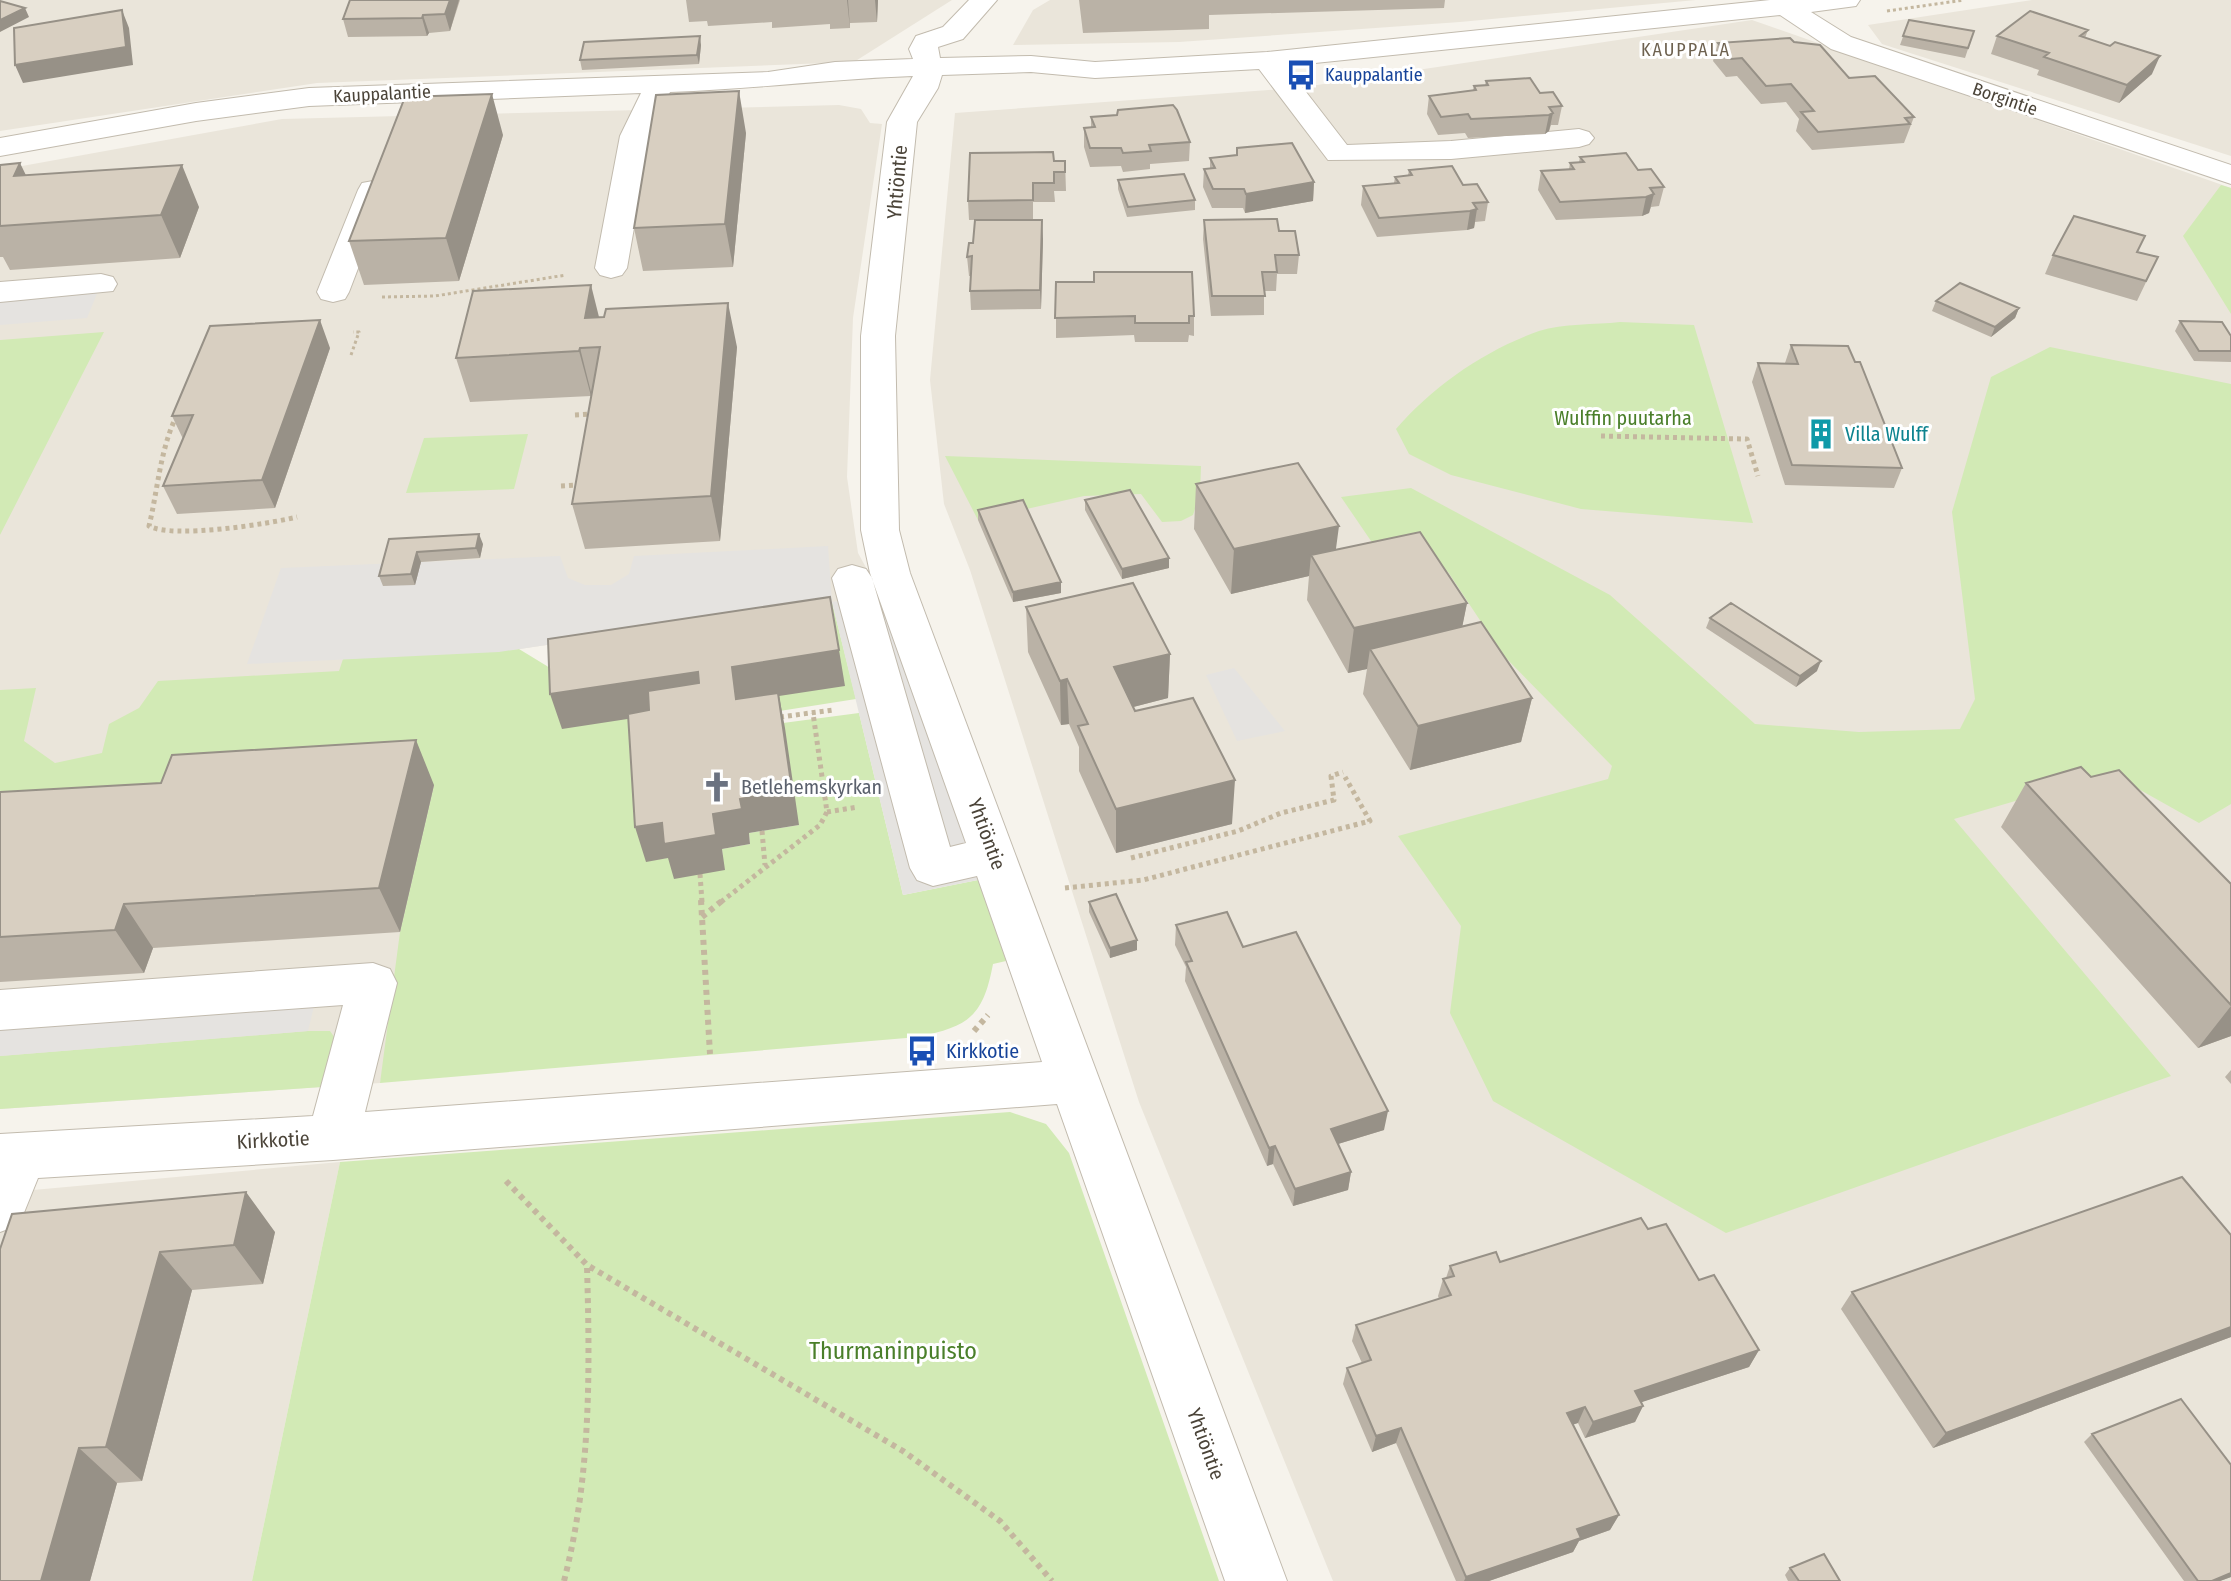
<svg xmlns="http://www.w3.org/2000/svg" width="2231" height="1581" viewBox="0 0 2231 1581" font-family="'Fira Sans Condensed',sans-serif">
	<rect width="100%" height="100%" fill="#f6f3ec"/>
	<!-- residential -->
	<path fill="#eae5da" d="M0 0H952L854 62 317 83 0 131Z
		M1050 0H1696L1460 22 1179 42 1013 45 1033 10Z
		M2032 0H2231V156L1882 44 1868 25Z
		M1752 20 2231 188V1581H1333L1139 1102 970 570 944 504 930 380 955 113 1297 88Z
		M839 105 861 109 870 123 882 124 853 318 847 477 858 553 881 595 499 652 380 1083 0 1109V170L282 119Z
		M340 1162 252 1581H0V1193Z"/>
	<!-- green -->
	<path fill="#d2eab5" d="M2221 185 2231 188V314L2183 236Z
		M1620 322 1694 325 1753 523 1581 509 1451 475 1409 454 1396 429C1433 386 1485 350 1539 331 1563 323 1595 325 1620 322Z
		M104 332 0 535V340Z
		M2050 347 2231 384V804L2199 823 2110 773 1954 819 2171 1076 1726 1233 1493 1101 1450 1013 1461 926 1398 836 1608 779 1612 766 1503 655 1448 572 1384 560 1341 497 1411 488 1610 595 1755 724 1859 732 1960 729 1975 699 1952 512 1991 377Z
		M528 434 514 489 406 493 424 438Z
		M945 456 1201 466 1200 494 1193 515 1181 521 1162 522 1141 494 1084 496 978 520Z
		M832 602 856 699 742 717 642 631Z
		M519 649 560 674 706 707 647 861 672 857 724 870 722 849 750 844 749 833 799 825 744 728 859 713 903 895 978 880 982 888 1006 961 993 964C983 1017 969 1026 918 1037L380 1083 400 932 434 785 0 838V690L36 688 24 741 55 763 102 753 109 724 139 708 158 681 339 671 343 659Z
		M308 1031H330L342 1048 322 1087 0 1109V1056Z
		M1010 1112 1046 1124 1069 1153 1219 1581H252L340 1162Z"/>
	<!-- parking -->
	<path fill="#e5e3e0" d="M101 284 87 318 0 325V292Z
		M828 546 832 602 881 595 978 880 903 895 832 602 499 652 247 664 281 568 560 556 568 578 585 585H611L629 574 634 556Z
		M1234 668 1285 731 1237 741 1206 675Z
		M323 969 308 1031 0 1056V994Z"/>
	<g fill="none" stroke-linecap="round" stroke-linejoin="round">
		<!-- minor casing -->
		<g stroke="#c2bbae" stroke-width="2">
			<path id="minor" d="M969 0H997L963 39 938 47 940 58 1031 56 1095 62 1267 52 1770 0H1860L1856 6 1811 12 1851 37 2231 165V184L1831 49 1780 15 1286 66 1347 145 1451 141 1579 129 1589 132 1594 138 1589 144 1579 147 1451 159 1328 160 1259 69 1095 78 1031 72 942 75 938 88 917 122 895 336 899 530 910 573 1287 1581H1225L1057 1104 333 1160 38 1178 19 1225 0 1232V1134L313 1116 343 1005 0 1030V990L373 963 390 969 397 983 365 1112 1042 1062 977 876 933 886 917 880 910 868 832 578 838 569 852 565 866 569 872 578 950 847 966 843 870 573 861 530V336L887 122 913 76C832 79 752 89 670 92L650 136 627 268 622 275 611 278 600 275 595 268 620 136 641 93 309 106 196 121 0 156V138L196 103 309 88 768 72 835 62 913 59 909 49 916 36 943 27Z
				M373 181 384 183 388 190 349 292 345 299 333 302 321 299 317 292 358 190 362 183Z
				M101 274 113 277 117 284 113 291 0 302V282Z"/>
		</g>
		<!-- path-far2 -->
		<path stroke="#c4b79f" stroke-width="3" stroke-dasharray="3 3" stroke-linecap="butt" d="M1887 11 1964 0
			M382 297 435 296 566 275
			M351 355 359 332H353"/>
		<!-- path-far1 -->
		<path stroke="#c4b79f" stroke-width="5" stroke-dasharray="4 4" stroke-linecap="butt" d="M177 415C160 449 158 489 149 526 173 539 268 524 297 517
			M575 415 594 414
			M1601 436 1747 439 1758 476
			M561 486 579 485
			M780 717 833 710
			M827 812 858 807
			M762 831 765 865
			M1131 858 1238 831 1281 813 1334 800 1331 776 1343 772
			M700 874 702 902
			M1065 888 1143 880 1370 821 1345 777
			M721 902 820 825 827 812 813 713"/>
		<!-- path -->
		<path stroke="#c4b79f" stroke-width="6" stroke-dasharray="5 5" stroke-linecap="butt" d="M701 900 710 1054
			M702 917 723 900
			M974 1031 988 1015
			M506 1181 587 1265 903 1451 1000 1521 1052 1581
			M564 1581C591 1476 590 1373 587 1266"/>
		<!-- minor -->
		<use href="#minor" fill="#fff" fill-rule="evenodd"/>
	</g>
	<!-- wall -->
	<path fill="#bab2a6" d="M460 0 450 31 429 33 427 36 348 37 343 19Z
		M686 0H878L877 22 850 23V28L830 29V24L772 28V22L708 26 707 21 689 22Z
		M1079 0H1445L1444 8 1209 15V29L1083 33Z
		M1909 20 1974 31 1965 58 1900 45Z
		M2088 30 2085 38 2152 74 2119 103 2037 75 2039 70 1991 54 1997 36Z
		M1794 42 1914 117 1904 143 1812 150 1796 131 1799 119 1786 102 1761 104 1737 76 1726 77 1713 61 1718 43Z
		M701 45 699 64 582 70 580 60Z
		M1486 81 1540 93 1562 106 1558 125H1551L1549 131 1545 134 1468 138 1465 133 1438 135 1427 114 1429 96 1473 90 1474 86 1485 85Z
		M1091 117 1190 142 1189 161 1150 164V169L1123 172 1121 166 1090 167 1084 147V128H1091Z
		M746 133 733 267 643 271 634 228Z
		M503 135 459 281 364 285 349 241Z
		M1236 155 1314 182 1313 201 1245 213 1243 208H1212L1203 187 1204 169 1210 168V158Z
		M1580 157 1638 170 1664 187 1659 206 1651 207 1649 213 1642 216 1556 220 1538 190 1541 171 1569 169 1570 163 1579 162Z
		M1054 161H1065L1066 191H1054L1055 202H1033V219L969 220 968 201Z
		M0 165 26 175 199 207 180 258 10 270 3 257H0Z
		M1409 170 1463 185 1488 202 1485 221 1475 222 1474 228 1467 230 1377 237 1361 205 1363 186 1394 183 1395 177 1408 175Z
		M1118 180 1195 200V210L1127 217 1118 189Z
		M1204 220 1279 231 1299 255 1297 274H1277L1276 291H1264V315L1211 316 1203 239Z
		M1043 239 1041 309 971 310 970 291 971 276H969L967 257Z
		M2137 252 2158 257 2137 301 2045 274 2053 255Z
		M1056 282 1194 316V336L1189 335 1188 342H1135L1134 335 1056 338Z
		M1936 301 2019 308 2015 318 1991 337 1932 311Z
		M599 318 737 347 720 541 585 549 572 504 591 396 470 402 456 358Z
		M2180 321 2231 336V362L2194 361 2175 331Z
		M1791 345 1902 468 1894 488 1785 485 1752 382 1758 363H1785Z
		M330 348 275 508 177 514 163 486 183 439 172 416Z
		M1196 484 1336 550 1467 603 1462 627 1532 698 1521 742 1410 770 1363 694 1367 669 1348 673 1307 600 1309 576 1231 594 1194 529Z
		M1085 500 1169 558V568L1122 579 1085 510Z
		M978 510 1061 582V593L1013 602 978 520Z
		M389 539 483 544 480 558 421 562 415 585 383 586 379 576Z
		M1026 607 1170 654 1168 698 1133 707 1135 711 1232 824 1116 853 1079 771V747L1069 724 1061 725 1028 652Z
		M1710 618 1817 671 1796 687 1706 628Z
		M2091 777 2231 884V1036L2198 1048 2001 827 2026 783Z
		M434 785 400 932 153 948 144 973 0 982V792Z
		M1089 902 1137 940V950L1110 958 1089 912Z
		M1176 925 1243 947 1384 1130 1338 1144 1351 1172 1348 1190 1293 1206 1273 1164 1267 1166 1185 981 1186 967 1175 945Z
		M2231 1070V1084L2225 1077Z
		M1648 1229 1699 1280 1759 1350 1749 1367 1641 1402 1643 1406 1635 1422 1585 1438 1578 1423 1573 1424 1619 1515 1610 1530 1579 1541 1573 1552 1489 1581H1456L1396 1443 1372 1452 1343 1384 1347 1368 1362 1363 1352 1341 1356 1325 1439 1299 1438 1296 1443 1279 1446 1278 1450 1266 1500 1262Z
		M275 1232 263 1284 192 1290 142 1481 117 1483 90 1581 0 1249Z
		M2231 1235V1337L1933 1448 1841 1309 1852 1292Z
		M2092 1434 2231 1465V1577L2220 1581H2184L2084 1442Z
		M1790 1568 1840 1581H1788L1785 1575Z"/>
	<!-- shaded-wall -->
	<path fill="#979187" d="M450 0H459L450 31 445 14Z
		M847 0H848L850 28Z
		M875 0H878L877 22Z
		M25 8 29 17 0 32V20Z
		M122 10 129 28 133 65 23 83 15 65Z
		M423 15 429 33 427 36 422 18Z
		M700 36 701 45 699 64 697 55Z
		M2160 56 2152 74 2119 103 2127 85Z
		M739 91 746 133 733 267 725 224Z
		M492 94 503 135 459 281 446 238Z
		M1553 113 1549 131 1545 134 1549 115Z
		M20 163 41 206 14 176Z
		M182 165 199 207 180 258 161 215Z
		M1314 182 1313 201 1245 213 1246 194Z
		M1654 194 1649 213 1642 216 1646 197Z
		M1477 209 1474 228 1467 230 1470 211Z
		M1042 220 1043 239 1041 309 1040 290Z
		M591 285 602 329 585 318Z
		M728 303 737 347 720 541 711 496Z
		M2019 308 2015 318 1991 337 1995 327Z
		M320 320 330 348 275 508 262 480Z
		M580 348 591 392V396L579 351Z
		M1339 526 1333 571 1311 555 1309 576 1231 594 1234 549Z
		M479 534 483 544 480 558 476 548Z
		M417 552 421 562 415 585 411 574Z
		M1169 558V568L1122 579V569Z
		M1061 582V593L1013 602V592Z
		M1467 603 1458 648 1370 649 1367 669 1348 673 1354 628Z
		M839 650 845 686 779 696 785 728 799 825 749 833 750 844 722 849 725 870 674 879 668 858 646 862 635 827 713 814 740 799 736 699 732 667Z
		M1170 654 1168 698 1114 712V667Z
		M1821 661 1817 671 1796 687 1800 676Z
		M698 672 706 707 562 729 550 694Z
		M1067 679 1069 724 1061 725 1060 681Z
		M1532 698 1521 742 1410 770 1418 726Z
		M416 740 434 785 400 932 379 888Z
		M1235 780 1232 824 1116 853V809Z
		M124 904 153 948 144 973 115 930Z
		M1137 940V950L1110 958V948Z
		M2231 1006V1036L2198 1048Z
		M1388 1111 1384 1130 1328 1147 1331 1129Z
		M1275 1146 1273 1164 1267 1166 1269 1148Z
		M1351 1172 1348 1190 1293 1206 1295 1189Z
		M246 1192 275 1232 263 1284 234 1245Z
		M160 1252 192 1290 142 1481 106 1447Z
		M2231 1327V1337L1933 1448 1946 1433Z
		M1759 1350 1749 1367 1627 1407 1635 1391Z
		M1643 1406 1635 1422 1585 1438 1593 1422Z
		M1585 1407 1578 1423 1560 1429 1567 1413Z
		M1401 1428 1396 1443 1372 1452 1376 1436Z
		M79 1448 117 1483 90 1581H41Z
		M1619 1515 1610 1530 1579 1541 1573 1552 1489 1581H1464L1466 1577 1577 1529Z
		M2231 1573V1577L2220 1581H2212Z"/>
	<!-- building -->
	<path fill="#d8cfc1" stroke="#979187" stroke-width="2" d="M350 0H450L445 14 423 15 422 18 343 19Z
		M0 1 25 8 0 20Z
		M122 10 126 47 15 65 14 28Z
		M2030 11 2088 30 2080 36 2110 46 2115 42 2160 56 2127 85 2044 57 2049 53 1997 36Z
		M1909 20 1974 31 1968 48 1903 36Z
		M700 36 697 55 580 60 584 42Z
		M1790 38 1794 42 1820 45 1849 78 1875 76 1914 117 1905 118 1910 124 1818 132 1801 112 1814 111 1791 84 1766 86 1742 58 1731 59 1718 43Z
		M1530 78 1540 93 1553 92 1562 106 1549 107 1553 113 1549 115 1471 119 1468 114 1441 117 1429 96 1476 90 1474 86 1488 85 1486 81Z
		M739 91 725 224 634 228 656 95Z
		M492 94 446 238 349 241 405 97Z
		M1173 105 1177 110 1190 142 1149 145 1151 151 1123 153 1121 148H1090L1084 128 1095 127 1091 117 1117 115 1118 110Z
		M1292 143 1314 182 1246 194 1244 189H1213L1204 169 1215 168 1210 158 1237 155V148Z
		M1053 152 1054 161H1065V172H1054V183H1033V200L968 201 970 153Z
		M1626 153 1638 170 1651 169 1664 187 1650 188 1654 194 1646 197 1560 202 1541 171 1574 169 1570 163 1584 162 1580 157Z
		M20 163 14 176 182 165 161 215 0 226V165Z
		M1452 166 1463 185 1477 184 1488 202 1473 203 1477 209 1470 211 1379 218 1363 186 1399 183 1395 177 1412 175 1409 170Z
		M1184 174 1195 200 1128 207 1118 180Z
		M2074 216 2145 236 2137 252 2158 257 2146 281 2053 255Z
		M1277 219 1279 231H1295L1299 255H1275L1277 272H1262L1265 296H1212L1204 220Z
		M975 220H1042L1040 290 970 291 972 256 967 257 969 243H973Z
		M1094 272H1192L1194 316H1189V323H1135V316L1055 318 1056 282H1094Z
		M1960 283 2019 308 1995 327 1936 301Z
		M591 285 585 318 604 317 606 309 728 303 711 496 572 504 600 347 580 348 579 351 456 358 473 291Z
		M320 320 262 480 163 486 193 415 172 416 210 326Z
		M2180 321 2222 322 2231 336V351H2199Z
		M1791 345 1848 346 1855 362H1860L1902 468 1792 465 1758 363 1798 364Z
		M1298 463 1339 526 1234 549 1196 484Z
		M1130 490 1169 558 1122 569 1085 500Z
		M1023 500 1061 582 1013 592 978 510Z
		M1420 532 1467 603 1354 628 1311 555Z
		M479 534 476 548 417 552 411 574 379 576 389 539Z
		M1133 583 1170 654 1114 667 1135 711 1193 698 1235 780 1116 809 1078 726 1088 724 1067 679 1060 681 1026 607Z
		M830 597 839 650 732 667 736 699 778 693 792 790 740 799 742 809 713 814 716 835 664 844 662 823 635 827 628 714 649 710 648 691 699 683 698 672 550 694 548 639Z
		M1731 603 1821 661 1800 676 1710 618Z
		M1481 622 1532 698 1418 726 1370 649Z
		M416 740 379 888 124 904 115 930 0 937V792L161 783 172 755Z
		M2081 767 2091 777 2119 770 2231 884V1005L2026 783Z
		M1116 894 1137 940 1110 948 1089 902Z
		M1227 912 1243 947 1296 932 1388 1111 1331 1129 1351 1172 1295 1189 1275 1146 1269 1148 1186 962 1192 961 1176 925Z
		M2182 1177 2231 1235V1327L1946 1433 1852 1292Z
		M246 1192 234 1245 160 1252 106 1447 79 1448 41 1581H0V1249L12 1214Z
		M1641 1218 1648 1229 1666 1224 1699 1280 1714 1275 1759 1350 1635 1391 1643 1406 1593 1422 1585 1407 1567 1413 1619 1515 1577 1529 1581 1538 1466 1577 1401 1428 1376 1436 1347 1368 1371 1360 1356 1325 1451 1295 1443 1279 1454 1276 1450 1266 1496 1252 1500 1262Z
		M2181 1399 2231 1465V1573L2212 1581H2198L2092 1434Z
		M1824 1554 1840 1581H1799L1790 1568Z"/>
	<!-- icons -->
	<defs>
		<g id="bus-bare" transform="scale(2.4)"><path d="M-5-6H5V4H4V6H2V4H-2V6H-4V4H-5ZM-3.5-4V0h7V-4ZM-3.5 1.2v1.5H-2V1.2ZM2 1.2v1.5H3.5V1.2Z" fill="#1a4fb4" stroke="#fff" stroke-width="2.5" paint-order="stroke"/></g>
		<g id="building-bare" transform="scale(2.4)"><path d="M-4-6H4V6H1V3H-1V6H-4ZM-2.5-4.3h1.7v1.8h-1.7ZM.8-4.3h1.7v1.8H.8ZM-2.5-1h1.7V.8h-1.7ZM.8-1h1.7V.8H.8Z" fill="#0f9aa8" stroke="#fff" stroke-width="2.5" paint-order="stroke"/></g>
		<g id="church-bare" transform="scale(2.4)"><path d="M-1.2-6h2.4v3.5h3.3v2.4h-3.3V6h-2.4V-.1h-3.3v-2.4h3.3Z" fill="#6b7280" stroke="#fff" stroke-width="2.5" paint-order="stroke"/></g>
	</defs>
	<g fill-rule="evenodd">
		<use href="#bus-bare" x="1301" y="75"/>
		<use href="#building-bare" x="1821" y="434"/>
		<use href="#church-bare" x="717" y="787"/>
		<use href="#bus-bare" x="922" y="1051"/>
	</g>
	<g text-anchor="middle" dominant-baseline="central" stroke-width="6" stroke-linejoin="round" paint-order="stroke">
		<!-- far-neighbourhood labels -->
		<g font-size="18" letter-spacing="2" fill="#6e6250" stroke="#fff">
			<text x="1686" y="50">KAUPPALA</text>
		</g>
		<!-- far-transit labels -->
		<g font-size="18" fill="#164399" stroke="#fff" text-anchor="start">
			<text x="1325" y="75">Kauppalantie</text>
		</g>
		<!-- far-street labels -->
		<g font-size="18" fill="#4b4439" stroke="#fff">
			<text transform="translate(382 94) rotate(-3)">Kauppalantie</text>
			<text transform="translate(2005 99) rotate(19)">Borgintie</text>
		</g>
		<!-- street labels -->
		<g font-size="20" fill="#4b4439" stroke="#fff">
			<text transform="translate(897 182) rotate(-85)">Yhtiöntie</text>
			<text transform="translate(987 834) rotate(70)">Yhtiöntie</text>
			<text transform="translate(273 1140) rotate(-3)">Kirkkotie</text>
			<text transform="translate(1206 1444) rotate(70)">Yhtiöntie</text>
		</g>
		<!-- park labels -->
		<g font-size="20" fill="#4a7f2a" stroke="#fff">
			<text x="1623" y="418">Wulffin puutarha</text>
		</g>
		<!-- culture labels -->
		<g font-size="20" fill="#0d838f" stroke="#fff" text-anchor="start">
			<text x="1845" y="434">Villa Wulff</text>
		</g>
		<!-- worship labels -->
		<g font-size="20" fill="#5b616d" stroke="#fff" text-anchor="start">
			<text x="741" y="787">Betlehemskyrkan</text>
		</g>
		<!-- transit labels -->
		<g font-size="20" fill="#164399" stroke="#fff" text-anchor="start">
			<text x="946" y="1051">Kirkkotie</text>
		</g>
		<!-- near-park labels -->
		<g font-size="24" fill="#4a7f2a" stroke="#fff">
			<text x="893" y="1351">Thurmaninpuisto</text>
		</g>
	</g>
</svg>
